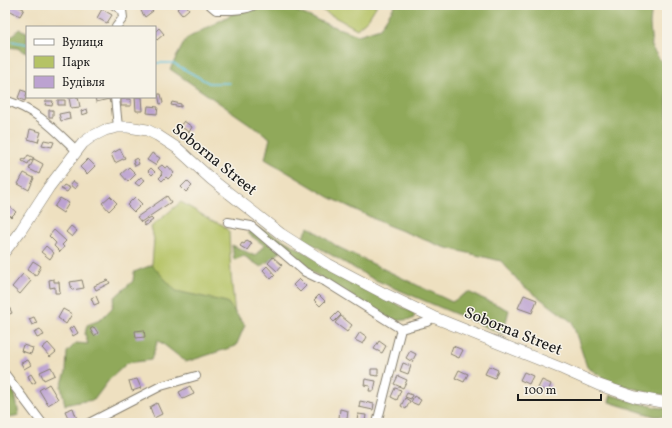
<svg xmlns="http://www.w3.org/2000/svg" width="672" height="428" viewBox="0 0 672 428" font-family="Vollkorn,serif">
	<rect width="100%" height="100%" fill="#f7f3e8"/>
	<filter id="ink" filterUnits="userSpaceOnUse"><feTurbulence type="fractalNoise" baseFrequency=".025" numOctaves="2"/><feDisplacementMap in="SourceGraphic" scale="8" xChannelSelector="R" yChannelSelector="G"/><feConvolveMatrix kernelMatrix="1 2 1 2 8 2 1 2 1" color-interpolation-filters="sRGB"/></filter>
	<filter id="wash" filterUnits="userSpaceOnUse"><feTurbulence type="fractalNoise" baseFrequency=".012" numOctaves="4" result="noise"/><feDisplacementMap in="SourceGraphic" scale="16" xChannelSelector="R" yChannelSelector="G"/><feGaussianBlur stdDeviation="0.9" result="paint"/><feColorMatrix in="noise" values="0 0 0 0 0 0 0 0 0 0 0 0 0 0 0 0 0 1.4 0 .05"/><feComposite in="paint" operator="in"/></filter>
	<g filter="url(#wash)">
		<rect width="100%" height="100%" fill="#eee0c0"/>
		<!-- green -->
		<path fill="#b5c365" stroke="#687040" d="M312 5H377L368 19 357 29Z
			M181 202 211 220 223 225 229 232 231 275 237 336 178 352 152 265 154 239 151 227Z"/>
		<!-- forest -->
		<path fill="#90a95a" stroke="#56623b" d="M249 5H282L329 25 358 35 380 28 395 5H652L650 24 652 48 667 70V327L662 335 667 343V395L650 393 608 381 587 367 572 322 522 285 501 261 443 247 387 225 329 197 265 159 270 138 170 69 186 39Z
			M19 29 27 32V53L17 48 5 47V36L11 37Z
			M309 227 338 247 452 302 468 292 509 310 503 334 373 279 302 238Z
			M259 228 278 237 415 314 413 319 392 321 307 269 283 250 261 267 244 256 234 260 232 245 255 256 264 245 247 233Z
			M152 265 176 291 227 302 245 325 236 346 186 362 158 340 151 360 127 363 109 380 94 400 78 402 65 405 61 386 66 372 67 352 76 343 88 344 85 334 87 325 100 320 112 308 115 297 133 281 134 272Z
			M5 379 15 394 19 415 5 418Z
			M611 395 655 407 667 409V417L654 416 609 402Z"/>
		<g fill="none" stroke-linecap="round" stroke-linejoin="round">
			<!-- stream -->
			<path stroke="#65c3e3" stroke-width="1.5" d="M5 40 27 44
				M155 63H173L209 83H230"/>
		</g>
		<g id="blocks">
			<!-- building -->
			<path fill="#bca2d1" d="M11 5H15L24 9 20 16 9 10Z
				M148 5 153 11 145 17 141 11Z
				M182 5H186L189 9 182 15 177 9Z
				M102 9 112 15 107 23 97 18Z
				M159 28 164 34 157 40 155 38V32Z
				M5 78H9V86H5Z
				M21 90 27 92 25 101 18 98Z
				M158 94H161L163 103 160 104Z
				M78 97 80 107 71 108 69 98Z
				M95 97H111L112 102 110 103 109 99 96 102Z
				M135 97H142L143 111H136Z
				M121 99H131V106H121Z
				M58 100H65V105H58Z
				M46 101H53L52 106 45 105Z
				M172 102 181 104V107L171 105Z
				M148 106 158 107 157 114 147 113Z
				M87 109 88 113 82 115 81 111Z
				M49 110H53V117H49Z
				M69 112 70 119 61 121 59 114Z
				M184 121 192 127 189 132 180 126Z
				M30 129 41 132 38 142 28 139Z
				M44 140 54 142 52 147 42 145Z
				M120 149 125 158 115 163 111 154Z
				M152 153 160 158 155 165 147 160Z
				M28 155 34 158 32 161 30 160 28 164 22 161 23 159 25 160Z
				M137 158 139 164 135 166 133 160Z
				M34 159 43 164 39 174 29 169Z
				M88 159 95 166 87 174 80 167Z
				M162 165 165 168 168 166 174 173 168 179 166 177 162 181 159 178 162 175 161 174 162 172 158 168Z
				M129 167 136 174 128 182 121 174Z
				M151 168 155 172 152 175 148 171Z
				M24 173 34 178 29 190 18 184Z
				M141 177 145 180 139 186 135 183Z
				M73 181 78 185 75 189 70 185Z
				M187 181 192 186 186 192 181 187Z
				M64 185 70 188 67 192 61 189Z
				M110 196 117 203 109 211 102 203Z
				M167 196 171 202 141 222 137 217Z
				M135 197 142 204 134 212 127 205Z
				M60 198 69 203 63 213 54 207Z
				M8 205 16 212 11 217 5 211V208Z
				M151 218 153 220 145 226 143 223Z
				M71 226 77 231 72 237 66 232Z
				M54 230 66 241 62 245 64 247 60 252 54 246 56 243 49 236Z
				M247 240 252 243 247 250 240 246 242 243 244 244Z
				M46 246 54 253 50 259 41 252Z
				M273 257 282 265 277 271 268 263Z
				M33 261 41 266 36 276 27 270Z
				M267 266 275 275 271 279 263 270Z
				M23 274 31 281 20 294 12 287Z
				M54 279V282H59L60 293H55V287L50 288 49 280Z
				M299 279 306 286 300 292 293 285Z
				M82 280 84 288 72 290 70 282Z
				M108 280 110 283 96 290 94 286Z
				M319 295 325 301 320 306 314 300Z
				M524 295 537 300 532 313 518 308Z
				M96 296 99 303 94 305 91 298Z
				M7 303 12 313 5 316V304Z
				M63 309 72 314 66 324 58 318Z
				M338 312 341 315 334 322 331 319Z
				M341 316 352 325 347 332 335 323Z
				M34 317 37 323 32 325 29 319Z
				M74 326 78 333 73 336 69 329Z
				M94 327 98 333 94 336 90 329Z
				M40 329 44 335 37 338 34 332Z
				M144 330 145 337 136 338 135 331Z
				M360 332 367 337 363 344 355 340Z
				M379 341 386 346 382 353 374 349Z
				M48 343 56 352 50 357 42 348Z
				M23 345 33 348 31 354 21 351Z
				M453 346 463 350 459 358 450 354Z
				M410 351 416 354 412 362 406 358Z
				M28 360 31 365 24 369 21 363Z
				M403 363 411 366 408 374 400 371Z
				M489 366 498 370 495 378 485 374Z
				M51 367 55 375 44 380 40 372Z
				M371 369H378V376L371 375Z
				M459 370 468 374 464 382 455 378Z
				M524 372 533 376 529 384 520 380Z
				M31 374 36 382 32 384 28 376Z
				M398 376 407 380 403 388 394 384Z
				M137 379 141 388 132 391 129 381Z
				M365 379 376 381 374 391H369L370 386 364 385Z
				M542 380 551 384 548 392 538 388Z
				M49 384 58 399 48 405 39 390Z
				M190 386 194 394 183 399 179 392Z
				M395 388 401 390 397 400 391 397Z
				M407 393 412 395 411 399 405 397Z
				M414 396 421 400 418 405 411 402Z
				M405 398 410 401 406 409 401 406Z
				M360 401 374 404 373 410 359 407Z
				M157 403 162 414 154 418 150 407Z
				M73 408 77 419 70 422 65 411Z
				M340 409 348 411 347 419 339 418Z
				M358 414 366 415 365 422 357 421Z"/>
		</g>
	</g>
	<g filter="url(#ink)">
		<use href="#blocks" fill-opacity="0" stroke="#857e6e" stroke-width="1"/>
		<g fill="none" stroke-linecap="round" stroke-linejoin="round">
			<!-- minor casing -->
			<g stroke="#857e6e" stroke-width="10">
				<path id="minor" d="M114 5 122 10 123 18 116 27
					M210 5 216 10C226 10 246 11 254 5
					M115 97 118 127
					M5 100C38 111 52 127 76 150
					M228 222 251 226 305 272 326 282 401 329 427 322 433 317
					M5 374 42 423
					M89 423 161 386 196 376
					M377 423 401 329"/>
			</g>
			<!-- major casing -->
			<g stroke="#857e6e" stroke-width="12">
				<path id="major" d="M5 251 21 230 49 187 83 143 91 137 105 130 118 127H128L147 130 157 135 177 148 211 179 281 234 328 264 385 294 433 317 563 369 599 385 635 397 667 403"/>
			</g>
			<!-- minor -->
			<use href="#minor" stroke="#fff" stroke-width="8"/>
			<!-- major -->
			<use href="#major" stroke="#fff" stroke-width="11"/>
		</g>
	</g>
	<g text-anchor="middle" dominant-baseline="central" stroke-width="3" stroke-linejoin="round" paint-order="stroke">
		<!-- street labels -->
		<g font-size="16" fill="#1c1c1c" stroke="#f7f3e8">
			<text transform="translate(214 160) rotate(39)">Soborna Street</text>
			<text transform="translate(513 332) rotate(22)">Soborna Street</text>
		</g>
	</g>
	<!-- margin -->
	<rect width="672" height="428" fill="none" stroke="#f7f3e8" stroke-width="20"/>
	<!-- legend -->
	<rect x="26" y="26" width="130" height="72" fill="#f7f3e8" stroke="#9f9d96"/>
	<rect x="34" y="39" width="20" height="6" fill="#ffffff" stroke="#9f9d96"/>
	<text x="62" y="46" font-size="12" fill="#1c1c1c">Вулиця</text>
	<rect x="34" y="56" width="20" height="12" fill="#b5c365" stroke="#9f9d96"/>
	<text x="62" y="66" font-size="12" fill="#1c1c1c">Парк</text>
	<rect x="34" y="76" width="20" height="12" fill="#bca2d1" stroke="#9f9d96"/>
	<text x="62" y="86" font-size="12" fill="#1c1c1c">Будівля</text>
	<!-- scale -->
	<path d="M518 394v6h83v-6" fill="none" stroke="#1c1c1c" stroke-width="2"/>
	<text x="524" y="394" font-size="12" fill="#1c1c1c" stroke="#f7f3e8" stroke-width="3" paint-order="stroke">100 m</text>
</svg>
